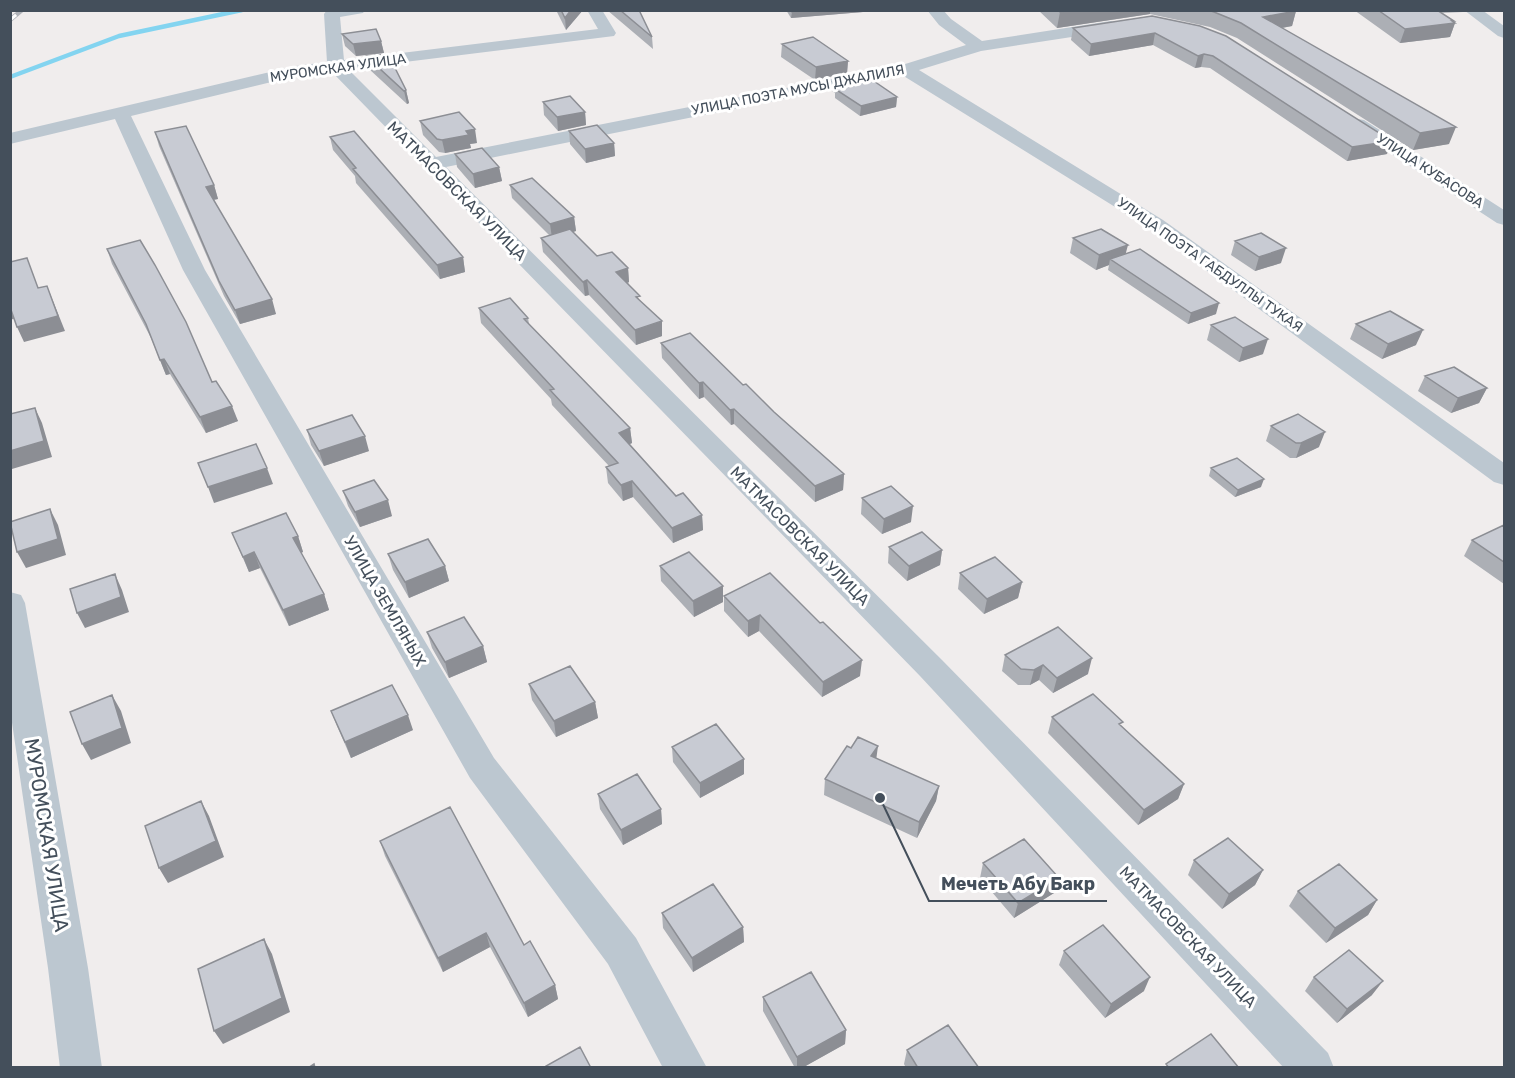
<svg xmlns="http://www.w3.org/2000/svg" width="1515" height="1078" viewBox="0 0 1515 1078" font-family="Rubik,sans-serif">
	<rect width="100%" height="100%" fill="#f0eded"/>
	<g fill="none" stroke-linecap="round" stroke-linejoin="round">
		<!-- stream -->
		<path stroke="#83d4f0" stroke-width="4.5" d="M10 77 119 36 242 10"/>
		<!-- street -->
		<path fill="#bcc7d0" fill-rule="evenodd" d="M327 10H365L363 13 340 17 344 60 598 29 587 10H602L616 33 614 36 348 69 436 157 902 65 966 45 939 25 927 10H943L951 19 982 41 1111 21 1117 23 1119 26 1111 31 981 51 919 70 1163 220 1504 463V485L1494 482 1149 228 902 75 446 167 942 660 1328 1053 1334 1068H1284L920 676 331 71 296 76 131 116 205 270 494 758 636 938 707 1068H663L608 964 470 778 183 270 115 119 10 144V133L296 66 327 62 324 14Z
			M1464 10H1482L1504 26V38L1498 36Z
			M1358 119 1364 120 1504 210V225L1497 223 1352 128 1349 124 1352 120Z
			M10 592 21 595 25 603 88 968 102 1068H60L48 968 10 709Z"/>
		<!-- rail casing -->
		<g stroke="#afb2b8" stroke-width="4.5">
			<path id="rail" d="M10 20 22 10"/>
		</g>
		<!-- rail -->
		<use href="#rail" stroke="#fff" stroke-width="3" stroke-dasharray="8" stroke-linecap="butt"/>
	</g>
	<!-- wall -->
	<path fill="#acafb5" d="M556 10H583L566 30Z
		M607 10H639L652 37 653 49Z
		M786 10H887L791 18Z
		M1038 10H1295L1296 11 1292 26 1282 28 1449 144 1413 150 1237 38 1210 27 1150 14 1057 28Z
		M1354 10H1463V12L1441 13 1454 21 1453 22 1455 23 1450 37 1400 43Z
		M1152 16 1387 154 1347 161 1210 68 1201 67 1195 68 1153 45 1089 56 1071 40 1073 28Z
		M342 34 381 41 384 53 356 56 345 46Z
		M782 44 848 61 847 73 815 80 781 57Z
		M366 56 406 90 409 103 407 104 369 69Z
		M833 82 897 97 896 107 860 116 835 98V93L832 91Z
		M543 102 585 112 586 125 558 131 544 115Z
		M420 121 477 143 470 144 471 148 445 153 439 152 423 135Z
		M569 131 614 143 615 156 586 163 570 144Z
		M155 132 214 185 218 199 214 200 276 314 240 324 224 296 159 146Z
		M330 137 463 257 465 272 440 279 356 183 355 176 333 150Z
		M455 154 499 167 502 181 475 188 457 167Z
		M510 185 574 217 576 231 573 232 597 256 628 268 629 282 628 283 641 302 662 336 636 345 589 295 585 296 543 252 541 238 549 235 512 198Z
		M1073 238 1126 254 1216 314 1188 324 1108 270 1109 265 1096 270 1070 253Z
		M1235 241 1281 263 1255 271 1231 255Z
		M107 249 212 382 238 421 206 433 170 374 166 375 151 338 112 264Z
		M479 308 528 318 529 324 630 428 632 443 630 444 676 496 702 515 703 530 673 543 633 497 623 501 608 483 606 467 609 466 552 405 551 399 481 323Z
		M1356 324 1416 345 1382 359 1350 339Z
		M1211 325 1263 354 1239 362 1207 340Z
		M661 343 743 385 844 474 843 490 815 502 734 424 731 425 704 397 699 399 662 358Z
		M1425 376 1487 388 1479 403 1451 413 1418 391Z
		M1271 426 1319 447 1296 458H1290L1266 441Z
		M307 430 369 451 324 466 311 445Z
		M1211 468 1261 487 1235 497 1209 476Z
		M343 491 392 516 360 527 348 506Z
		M862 498 911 522 882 534 861 514Z
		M1504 525V584L1464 556 1472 540Z
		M232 533 298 536 303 552 301 553 324 594 329 610 289 626 260 568 249 572Z
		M889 547 942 550 940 565 907 581 888 563Z
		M388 554 445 566 449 581 409 598 393 570Z
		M660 566 723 586V602L694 617 661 581Z
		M960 573 1022 582 1018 598 984 614 958 589Z
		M724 596 820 623 860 676 822 697 759 631 748 637 724 611Z
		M427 632 483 646 487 662 449 678 432 648Z
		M1005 655 1088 674 1053 693 1039 680 1030 685H1018L1002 671Z
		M529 684 595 702 598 718 556 737 532 700Z
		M331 711 413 730 351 758 337 726Z
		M1052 717 1121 726 1184 784 1178 799 1138 825 1048 733Z
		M672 747 744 759V774L700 798 673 762Z
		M876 758 939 786 936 801 917 838 824 795 825 779Z
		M598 794 661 809 662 824 623 845 600 809Z
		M380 841 524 945 555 985 558 999 528 1017 490 947 443 972 385 856Z
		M1194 860 1263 870 1255 885 1222 909 1188 875Z
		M983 863 1054 893 1014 918 980 878Z
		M1298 891 1377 900 1368 915 1326 943 1289 906Z
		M662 913 743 927 744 942 693 972 663 928Z
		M1064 951 1144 991 1105 1018 1059 965Z
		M1314 977 1372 995 1337 1023 1305 991Z
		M763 997 846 1030 845 1044 802 1068H795L763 1011Z
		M907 1050 979 1068H906L904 1064Z"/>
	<!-- shaded-wall -->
	<path fill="#8c8e94" d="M571 10H583L566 30 565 18Z
		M814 10H887L791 18 792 12Z
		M1072 10H1150V14L1057 28 1060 12Z
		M1296 11 1292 26 1258 32 1263 17Z
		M1455 23 1450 37 1400 43 1405 29Z
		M1155 33 1153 45 1089 56 1091 44Z
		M381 41 384 53 356 56 353 44Z
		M1204 54 1201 67 1195 68 1198 56Z
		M848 61 847 73 815 80 816 67Z
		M406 90 409 103 407 104 404 91Z
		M897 97 896 107 860 116 861 106Z
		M585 112 586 125 558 131 557 117Z
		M1456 127 1449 144 1413 150 1420 133Z
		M475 129 477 143 470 144 471 148 445 153 442 140 466 131Z
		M1392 141 1387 154 1347 161 1352 147Z
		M614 143 615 156 586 163 585 149Z
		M499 167 502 181 475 188 473 174Z
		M214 185 218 199 211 200 206 187Z
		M574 217 576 231 552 238 550 224Z
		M1128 245 1124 260 1110 259 1109 265 1096 270 1099 255Z
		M1286 248 1281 263 1255 271 1259 257Z
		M463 257 465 272 440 279 437 265Z
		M628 268 629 282 617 286 616 272Z
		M587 280 589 295 585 296 583 282Z
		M47 286 65 331 24 342 17 327Z
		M272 299 276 314 240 324 235 310Z
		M1219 303 1216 314 1188 324 1191 313Z
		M10 306 16 318 10 320Z
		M662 321V336L636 345 635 330Z
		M1423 330 1416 345 1382 359 1388 344Z
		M1268 339 1263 354 1239 362 1243 348Z
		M164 359 170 374 166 375 160 360Z
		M703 382 704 397 699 399V383Z
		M1487 388 1479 403 1451 413 1458 398Z
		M232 406 238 421 206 433 200 417Z
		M35 408 42 423 52 457 12 469 10 466V451Z
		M734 409V424L731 425 730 410Z
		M630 428 632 443 621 448 619 433Z
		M1325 432 1319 447 1296 458 1301 443Z
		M365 436 369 451 324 466 319 451Z
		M267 468 273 484 214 503 208 487Z
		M844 474 843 490 815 502V486Z
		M1264 479 1261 487 1235 497 1238 490Z
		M632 481 633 497 623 501 621 485Z
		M388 500 392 516 360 527 355 512Z
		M913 506 911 522 882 534 884 519Z
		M50 509 58 525 66 555 26 568 17 552Z
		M702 515 703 530 673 543 672 528Z
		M298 536 303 552 298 554 293 538Z
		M942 550 940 565 907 581 909 566Z
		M254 552 260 568 249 572 243 557Z
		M445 566 449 581 409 598 405 582Z
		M115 574 122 590 129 612 85 628 77 613Z
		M1022 582 1018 598 984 614 987 599Z
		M723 586V602L694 617 693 601Z
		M324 594 329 610 289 626 283 610Z
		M760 615 759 631 748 637V621Z
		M483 646 487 662 449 678 445 662Z
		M1092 658 1088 674 1053 693 1057 678Z
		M862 660 860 676 822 697 823 682Z
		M1043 665 1039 680 1030 685 1034 670Z
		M112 695 121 711 131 743 91 760 82 744Z
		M595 702 598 718 556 737 554 721Z
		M408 715 413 730 351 758 345 742Z
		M878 746 876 761 871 756Z
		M744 759V774L700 798V783Z
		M1184 784 1178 799 1138 825 1144 810Z
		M939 786 936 801 917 838 919 822Z
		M201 801 209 816 224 857 168 883 159 868Z
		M661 809 662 824 623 845 621 830Z
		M1263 870 1255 885 1222 909 1229 894Z
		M1059 878 1054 893 1014 918 1018 903Z
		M1377 900 1368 915 1326 943 1335 928Z
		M743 927 744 942 693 972 692 958Z
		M486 933 490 947 443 972 438 958Z
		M264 939 272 954 290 1012 223 1044 214 1031Z
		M1150 977 1144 991 1105 1018 1111 1004Z
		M1383 981 1372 995 1337 1023 1347 1009Z
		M555 985 558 999 528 1017 524 1003Z
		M846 1030 845 1044 802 1068H797V1057Z"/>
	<!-- building -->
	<path fill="#c8cbd3" stroke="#8c8e94" stroke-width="1.5" d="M561 10H571L565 18Z
		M620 10H639L652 37Z
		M790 10H814L792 12Z
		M1058 10H1072L1060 12Z
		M1208 10H1295L1296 11 1263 17 1456 127 1420 133 1241 23 1214 12Z
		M1378 10H1437L1454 21H1452L1455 23 1405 29Z
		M1152 16 1200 26 1226 36 1392 141 1352 147 1213 56 1204 54 1198 56 1155 33 1091 44 1073 28Z
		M376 29 381 41 353 44 342 34Z
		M813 37 848 61 816 67 782 44Z
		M388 54 406 90 404 91 366 56Z
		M865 75 897 97 861 106 835 89 841 87 833 82Z
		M570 96 585 112 557 117 543 102Z
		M459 112 475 129 466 131 469 135 442 140 437 139 420 121Z
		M597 125 614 143 585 149 569 131Z
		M186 126 214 185 206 187 272 299 235 310 219 281 155 132Z
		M354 131 463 257 437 265 353 169 356 168 330 137Z
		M482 148 499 167 473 174 455 154Z
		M532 178 574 217 550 224 510 185Z
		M570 229 597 256 612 252 628 268 616 272 640 296 636 297 662 321 635 330 587 280 583 282 541 238Z
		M1101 229 1128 245 1099 255 1073 238Z
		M1261 233 1286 248 1259 257 1235 241Z
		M140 240 155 265 186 322 212 382 216 381 232 406 200 417 164 359 160 360 146 324 107 249Z
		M1140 249 1219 303 1191 313 1110 259Z
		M27 258 38 288 47 286 58 316 17 327 10 307V262Z
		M510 298 528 318 524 319 630 428 619 433 676 496 683 493 702 515 672 528 632 481 621 485 606 467 618 463 550 390 554 389 479 308Z
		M1390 311 1423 330 1388 344 1356 324Z
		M1235 317 1268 339 1243 348 1211 325Z
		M690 333 743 385 746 384 774 412 844 474 815 486 734 409 730 410 703 382 699 383 661 343Z
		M1454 367 1487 388 1458 398 1425 376Z
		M35 408 44 441 10 451V414Z
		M1298 414 1325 432 1301 443H1296L1271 426Z
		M352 415 365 436 319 451 307 430Z
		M256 444 267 468 208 487 198 463Z
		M1237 458 1264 479 1238 490 1211 468Z
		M374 480 388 500 355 512 343 491Z
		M891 486 913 506 884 519 862 498Z
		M50 509 58 539 17 552 10 522Z
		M286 513 298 536 293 538 324 594 283 610 254 552 243 557 232 533Z
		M1504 525V562L1472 540Z
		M922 532 942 550 909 566 889 547Z
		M428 539 445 566 405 582 388 554Z
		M689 552 723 586 693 601 660 566Z
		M995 557 1022 582 987 599 960 573Z
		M770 573 820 623 823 622 862 660 823 682 760 615 748 621 724 596Z
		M115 574 121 597 77 613 70 589Z
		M464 617 483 646 445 662 427 632Z
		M1058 627 1092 658 1057 678 1043 665 1034 670 1021 669 1005 655Z
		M570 666 595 702 554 721 529 684Z
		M392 685 408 715 345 742 331 711Z
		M1093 694 1123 722 1119 724 1184 784 1144 810 1052 717Z
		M112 695 122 728 82 744 70 712Z
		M716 724 744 759 700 783 672 747Z
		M858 737 878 746 871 756 939 786 919 822 825 779 847 746 851 748Z
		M637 774 661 809 621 830 598 794Z
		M201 801 216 841 159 868 145 826Z
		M450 807 524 945 530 941 555 985 524 1003 486 933 438 958 380 841Z
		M1228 838 1263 870 1229 894 1194 860Z
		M1024 839 1059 878 1018 903 983 863Z
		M1339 864 1377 900 1335 928 1298 891Z
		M713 884 743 927 692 958 662 913Z
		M1103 925 1150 977 1111 1004 1064 951Z
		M264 939 282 998 214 1031 198 969Z
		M1349 950 1383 981 1347 1009 1314 977Z
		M811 972 846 1030 797 1057 763 997Z
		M948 1025 979 1068H918L907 1050Z
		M1211 1034 1239 1068H1169L1166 1064Z
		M580 1047 591 1068H547L546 1066Z
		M314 1064 315 1068H308Z"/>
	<g text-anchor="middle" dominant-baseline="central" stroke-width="6" stroke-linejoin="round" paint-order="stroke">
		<!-- far-street labels -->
		<g font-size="14" fill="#444f5b" stroke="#fff">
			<text transform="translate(338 68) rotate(-8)">МУРОМСКАЯ УЛИЦА</text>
			<text transform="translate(798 90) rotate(-11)">УЛИЦА ПОЭТА МУСЫ ДЖАЛИЛЯ</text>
			<text transform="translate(1430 171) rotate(33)">УЛИЦА КУБАСОВА</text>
			<text transform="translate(1210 265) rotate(35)">УЛИЦА ПОЭТА ГАБДУЛЛЫ ТУКАЯ</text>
		</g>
		<!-- street labels -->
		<g font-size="16" fill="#444f5b" stroke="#fff">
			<text transform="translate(457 191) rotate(45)">МАТМАСОВСКАЯ УЛИЦА</text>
			<text transform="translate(800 536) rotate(45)">МАТМАСОВСКАЯ УЛИЦА</text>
			<text transform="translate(385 601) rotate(60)">УЛИЦА ЗЕМЛЯНЫХ</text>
			<text transform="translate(1188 937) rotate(46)">МАТМАСОВСКАЯ УЛИЦА</text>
		</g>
		<!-- near-street labels -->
		<g font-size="20" fill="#444f5b" stroke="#fff">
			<text transform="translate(47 835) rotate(81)">МУРОМСКАЯ УЛИЦА</text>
		</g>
	</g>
	<!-- callouts -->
	<path fill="none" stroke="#444f5b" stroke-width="2" d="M880 798L929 901H1107"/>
	<circle fill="#444f5b" stroke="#fff" stroke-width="2" cx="880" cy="798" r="6"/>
	<g font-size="18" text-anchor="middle" font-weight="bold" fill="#444f5b" stroke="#fff" stroke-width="6" stroke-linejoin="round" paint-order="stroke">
		<text x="1018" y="890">Мечеть Абу Бакр</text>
	</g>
	<!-- border -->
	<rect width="1515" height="1078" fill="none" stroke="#444f5b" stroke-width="24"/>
</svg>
